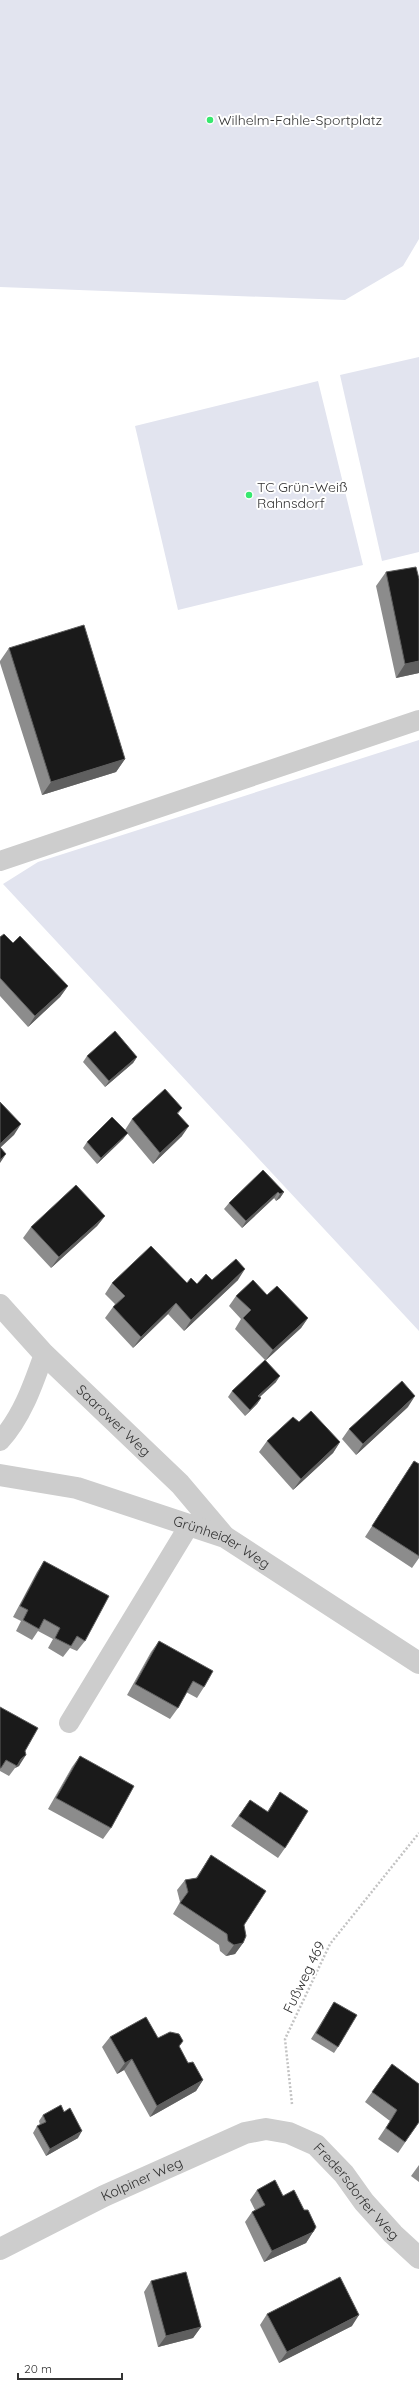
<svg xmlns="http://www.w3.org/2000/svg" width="419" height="2397" viewBox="0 0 419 2397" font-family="Quicksand,sans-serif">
	<rect width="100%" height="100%" fill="#fff"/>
	<!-- green -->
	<path fill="#e2e4ef" d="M0 0H419V239L403 266 345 300 0 287Z
		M419 357V552L382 561 340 375Z
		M318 381 363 565 178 610 135 426Z
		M419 740V1331L3 884 38 862Z"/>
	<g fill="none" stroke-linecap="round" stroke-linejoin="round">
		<!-- path -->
		<path stroke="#c3c3c3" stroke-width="2.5" stroke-dasharray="2 2" stroke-linecap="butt" d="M292 2104 285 2039 330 1944 419 1833"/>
		<!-- service -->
		<path stroke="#cdcdcd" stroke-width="20" d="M0 861 419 720
			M0 1441C22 1417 33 1385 44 1354
			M69 1723 190 1524"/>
		<!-- minor -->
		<g stroke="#cdcdcd" stroke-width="22">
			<path id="s1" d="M0 1305 44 1354 180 1484 224 1536"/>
			<path id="s2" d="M0 1475 77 1488 225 1537 419 1663"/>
			<path id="s3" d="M0 2249 104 2196 245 2133 266 2129 289 2133 316 2145 344 2174 364 2202 393 2234 419 2258"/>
		</g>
	</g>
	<!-- wall -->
	<path fill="#8c8c8c" d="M386 572 419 673 396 678 376 586Z
		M9 648 125 759 116 772 42 795 0 663V661Z
		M0 937 13 943 68 986 60 997 28 1027 0 996Z
		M87 1056 137 1057 133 1063 105 1087 83 1062Z
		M182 1108 178 1114 182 1136 153 1164 127 1133 123 1139 97 1164 83 1148 87 1142 125 1130 132 1119Z
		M263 1170 284 1192 280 1198 276 1201 274 1198 242 1228 224 1209 229 1203Z
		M105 1216 97 1226 51 1268 23 1238 31 1227Z
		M212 1280H238L184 1331 168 1314 133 1348 105 1318 113 1307 115 1304 105 1294 112 1283H187L197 1284Z
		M267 1295 308 1318 301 1328 266 1360 276 1382 260 1397 261 1398 257 1404 245 1416 228 1397 232 1391 265 1360 235 1329 241 1319 229 1306 236 1296Z
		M408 1407 356 1455 342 1439 349 1429Z
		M299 1422 340 1442 333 1453 293 1490 259 1452 267 1441Z
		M414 1461 419 1464V1558L412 1568 365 1537Z
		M44 1561 85 1641 77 1651 70 1648 63 1657 48 1648 53 1639 38 1631 32 1640 16 1631 21 1621 13 1617 37 1572Z
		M159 1641 204 1687 197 1698 186 1692 178 1708 170 1719 127 1695 151 1652Z
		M0 1707 25 1751 19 1766 15 1768 9 1776 0 1771Z
		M80 1756 111 1828 103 1839 48 1809 72 1767Z
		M280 1792 285 1848 278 1858 231 1826 250 1800 267 1812Z
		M211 1855 244 1925 243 1943 235 1954 226 1956 220 1951 219 1945 173 1914 180 1902 177 1890 185 1880 196 1878Z
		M334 2002 338 2047 334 2053 311 2039Z
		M110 2037 158 2038 183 2041 179 2047 188 2063 203 2080 196 2091 150 2117 124 2070 117 2074 102 2047Z
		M392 2064 419 2122 398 2153 378 2139 390 2121 365 2102Z
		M64 2112 78 2138 46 2156 33 2133 37 2126 40 2125 39 2121 43 2115Z
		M419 2165V2182L411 2176Z
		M257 2190 283 2196 304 2210 313 2232 306 2243 264 2262 245 2222 252 2212 255 2210 250 2200Z
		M151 2281 201 2327 193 2338 158 2347 144 2292Z
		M267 2314 352 2326 279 2363 260 2325Z"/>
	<!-- shaded-wall -->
	<path fill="#5f5f5f" d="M419 661V673L396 678 405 664Z
		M125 759 116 772 42 795 51 782Z
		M68 986 60 997 28 1027 35 1016Z
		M137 1057 133 1063 105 1087 109 1081Z
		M21 1124 14 1135 0 1148V1144Z
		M189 1126 182 1136 153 1164 160 1153Z
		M128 1133 123 1139 97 1164 101 1158Z
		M6 1154 0 1163V1160Z
		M278 1192 274 1198 242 1228 246 1221Z
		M284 1192 280 1198 276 1201 280 1194Z
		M105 1216 97 1226 51 1268 59 1257Z
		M245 1269 238 1280 184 1331 191 1320Z
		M176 1303 168 1314 133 1348 141 1337Z
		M308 1318 301 1328 265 1361 273 1350Z
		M280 1376 276 1382 254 1402 258 1396Z
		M415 1396 408 1407 356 1455 363 1444Z
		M261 1398 257 1404 245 1416 250 1410Z
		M340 1442 333 1453 293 1490 301 1479Z
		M26 1755 19 1766 15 1768 21 1759Z
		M243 1943 235 1954 226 1956 234 1945Z
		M132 2059 124 2070 117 2074 125 2063Z
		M203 2080 196 2091 150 2117 157 2106Z
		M82 2131 78 2138 46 2156 50 2149Z
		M313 2232 306 2243 264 2262 272 2251Z
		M359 2315 352 2326 279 2363 287 2352Z
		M201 2327 193 2338 158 2347 166 2336Z"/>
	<!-- building -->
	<path fill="#1a1a1a" stroke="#5f5f5f" d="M416 567 419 579V661L405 664 386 572Z
		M84 625 125 759 51 782 9 648Z
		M4 934 13 943 20 936 68 986 35 1016 0 978V937Z
		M115 1031 137 1057 109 1081 87 1056Z
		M165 1089 182 1108 177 1113 189 1126 160 1153 132 1119Z
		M0 1102 21 1124 0 1144Z
		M112 1117 128 1133 101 1158 87 1142Z
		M0 1147 6 1154 0 1160Z
		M263 1170 284 1192 280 1194 278 1192 246 1221 229 1203Z
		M76 1185 105 1216 59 1257 31 1227Z
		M151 1246 187 1283 191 1278 197 1284 206 1274 212 1280 236 1259 245 1269 191 1320 176 1303 141 1337 113 1307 125 1296 112 1283Z
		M253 1280 267 1295 277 1286 308 1318 273 1350 243 1318 251 1310 236 1296Z
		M265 1360 280 1376 258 1396 261 1398 250 1410 232 1391Z
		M402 1381 415 1396 363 1444 349 1429Z
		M311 1411 340 1442 301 1479 267 1441 293 1417 299 1422Z
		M414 1461 419 1464V1556L372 1526Z
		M44 1561 109 1596 85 1641 77 1636 71 1646 55 1638 60 1628 44 1619 39 1629 23 1620 28 1610 20 1606Z
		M159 1641 213 1671 204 1687 193 1681 178 1708 135 1684Z
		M0 1707 38 1728 25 1751 26 1755 21 1759 17 1766 6 1760 1 1768H0Z
		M80 1756 134 1786 111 1828 56 1798Z
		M280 1792 308 1811 285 1848 239 1816 250 1800 268 1812Z
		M211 1855 266 1891 244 1925 246 1936 243 1943 234 1945 228 1941 227 1934 180 1903 188 1892 185 1880 197 1878Z
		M334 2002 357 2015 338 2047 316 2033Z
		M146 2017 158 2038 170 2032 179 2034 183 2041 179 2046 188 2063 193 2062 203 2080 157 2106 132 2059 125 2063 110 2037Z
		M392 2064 419 2084V2122L405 2142 386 2128 397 2110 372 2092Z
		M61 2105 64 2112 70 2108 82 2131 50 2149 37 2126 46 2122 43 2115Z
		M275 2180 283 2196 294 2190 304 2210H308L316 2227 313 2232 272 2251 252 2212 265 2205 257 2190Z
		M186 2272 201 2327 166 2336 151 2281Z
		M340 2277 359 2315 287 2352 267 2314Z"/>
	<!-- markers -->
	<g fill="#37e86f" stroke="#fff" stroke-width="1.5">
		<circle cx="210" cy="120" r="4"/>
		<circle cx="249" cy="495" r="4"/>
	</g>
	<g text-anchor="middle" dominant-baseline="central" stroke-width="4" stroke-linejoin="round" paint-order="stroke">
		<!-- poi labels -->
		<g font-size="14" fill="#333" stroke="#fff" text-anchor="start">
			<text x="218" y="120">Wilhelm-Fahle-Sportplatz</text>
			<text x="257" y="487">TC Grün-Weiß<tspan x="257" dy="16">Rahnsdorf</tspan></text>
		</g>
		<!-- street labels -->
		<g font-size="14" fill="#333" stroke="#fff">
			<text stroke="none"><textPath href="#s1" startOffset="162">Saarower Weg</textPath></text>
			<text stroke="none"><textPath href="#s2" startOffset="233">Grünheider Weg</textPath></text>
			<text transform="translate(304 1977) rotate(-64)">Fußweg 469</text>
			<text stroke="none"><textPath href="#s3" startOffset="158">Kolpiner Weg</textPath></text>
			<text stroke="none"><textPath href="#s3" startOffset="407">Fredersdorfer Weg</textPath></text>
		</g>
	</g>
	<!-- scale -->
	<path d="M18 2373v6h104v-6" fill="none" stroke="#333333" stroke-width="2"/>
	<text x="24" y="2373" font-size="12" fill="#333333" stroke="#ffffff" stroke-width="3" paint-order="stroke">20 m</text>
</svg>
